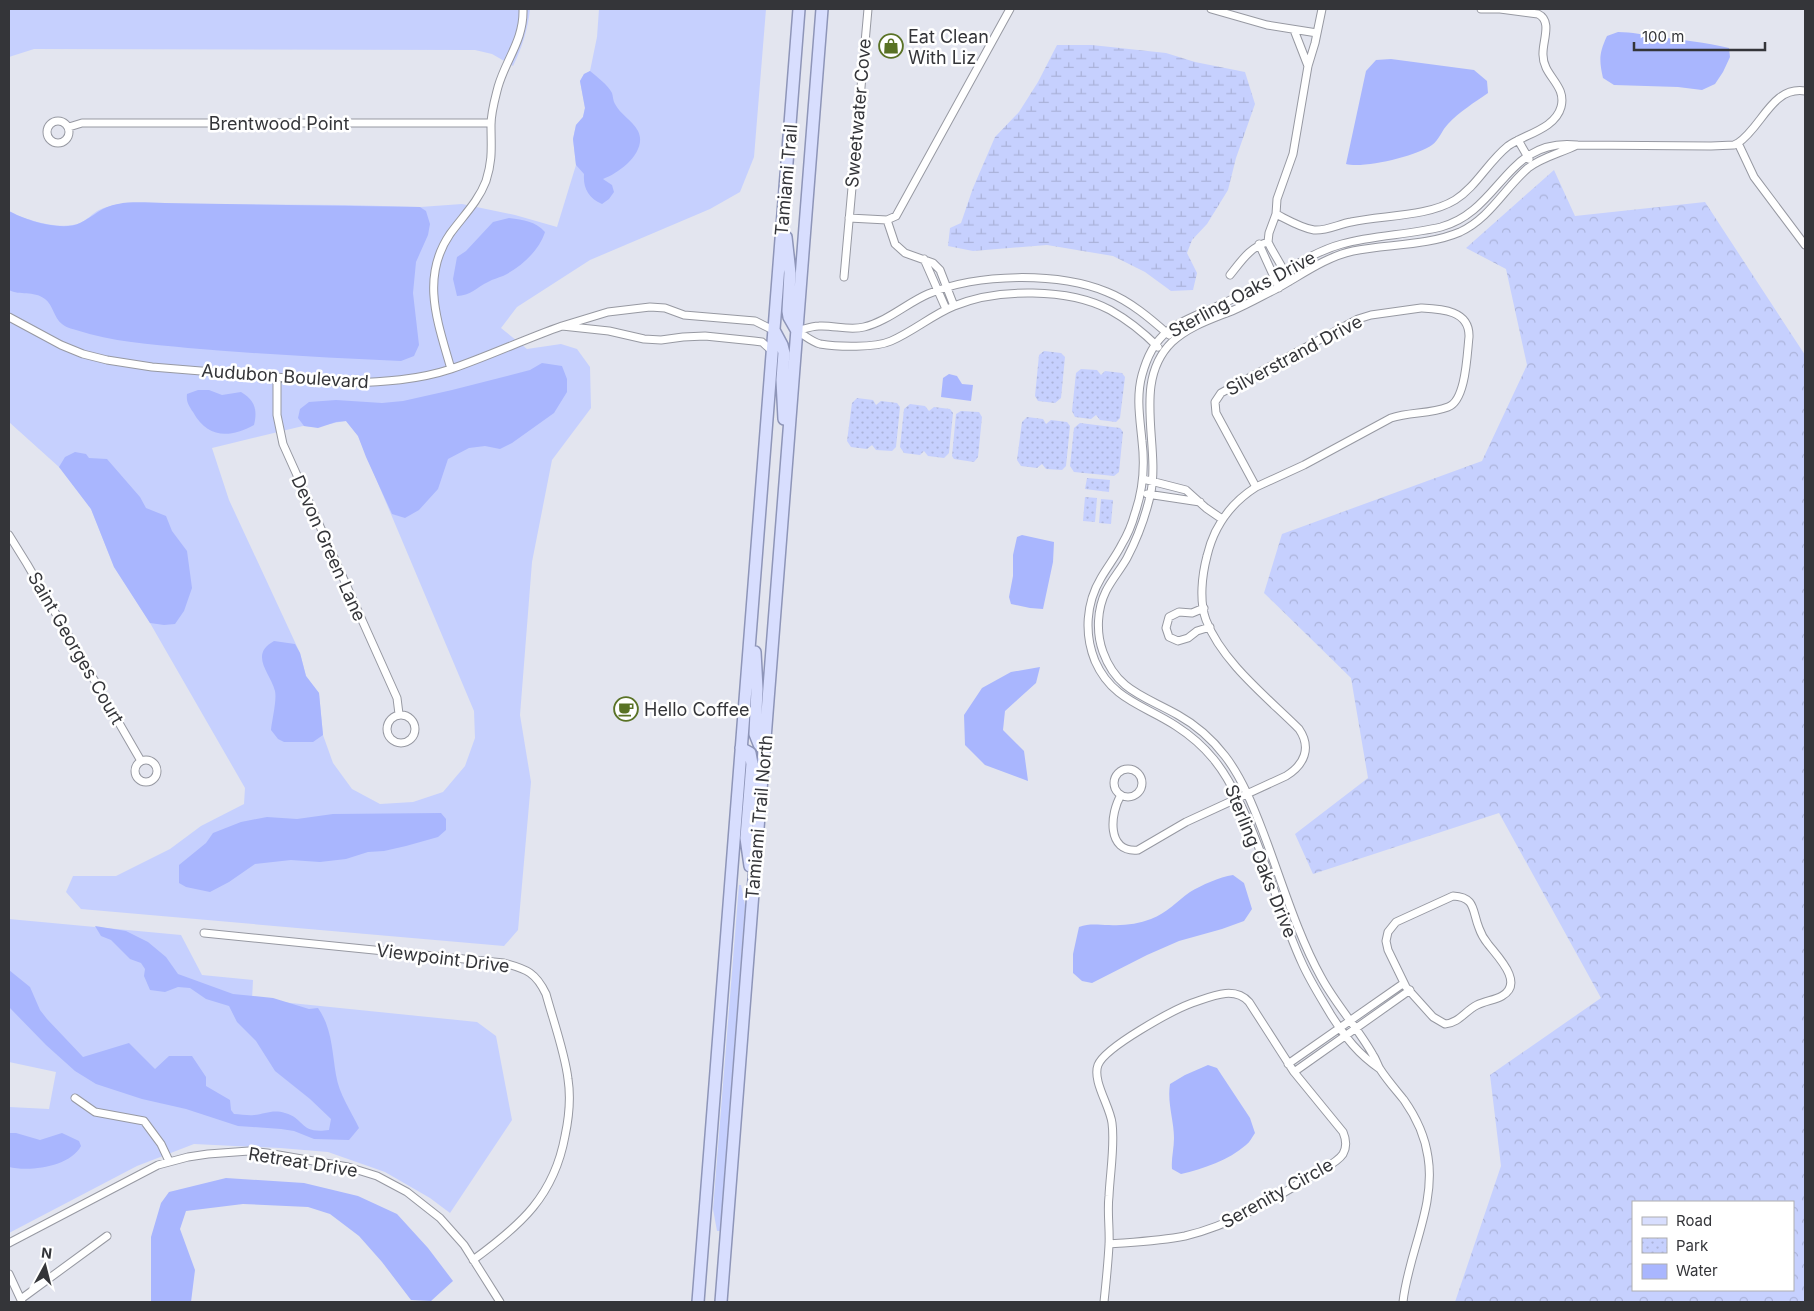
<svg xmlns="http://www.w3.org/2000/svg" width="1814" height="1311" viewBox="0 0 1814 1311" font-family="Inter,sans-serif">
	<defs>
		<pattern id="forest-crowns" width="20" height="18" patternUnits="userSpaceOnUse" patternTransform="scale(1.25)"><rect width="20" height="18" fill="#c6d0fe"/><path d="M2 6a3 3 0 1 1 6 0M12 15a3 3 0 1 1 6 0" fill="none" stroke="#abb3da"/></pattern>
		<pattern id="wetland-marsh" width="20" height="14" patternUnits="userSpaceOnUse" patternTransform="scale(1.25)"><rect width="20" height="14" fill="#c6d0fe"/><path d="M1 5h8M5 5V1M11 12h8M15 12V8" fill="none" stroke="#abb3da"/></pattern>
		<pattern id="park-dots" width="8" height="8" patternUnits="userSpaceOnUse" patternTransform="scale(1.25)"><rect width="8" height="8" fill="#c6d0fe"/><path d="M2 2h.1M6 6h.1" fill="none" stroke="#abb3da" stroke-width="1.8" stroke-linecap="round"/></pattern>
	</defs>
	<rect width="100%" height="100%" fill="#e3e5ef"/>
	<!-- grass -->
	<path fill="#c6d0fe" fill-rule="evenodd" d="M9 9H530C528 29 522 48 513 66L492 54 475 50 34 49 9 57Z
		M599 9H766L754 157 740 192 710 209 590 260 517 307 501 328 527 349 561 344 577 349 590 367 591 408 552 460 532 562 520 715 531 782 518 930 504 946 81 909 66 892 73 876H116L170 849 201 826 244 804 245 788 150 623 114 567 91 509 59 467 9 422V211C25 220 62 231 80 223 87 220 92 214 99 210 105 207 112 206 118 204L345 205 420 207 462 204 515 215 557 227 576 165 573 139 576 125 583 117 585 108 580 81 584 74 590 71 597 37ZM346 421 358 436 474 711 475 738 465 766 443 792 413 802 380 804 352 789 333 763 323 735 319 693 306 676 300 653 229 500 212 448 303 426C321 428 329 423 346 421Z
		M739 885H741L745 905 720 1231H717L713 1209Z
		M9 919 181 935 202 975 253 980 252 999 477 1022 496 1036 512 1120 450 1213 430 1198 385 1172 328 1152 280 1148 194 1144 137 1166 9 1233V1107L49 1109 56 1072 9 1062Z"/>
	<!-- forest -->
	<path fill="url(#forest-crowns)" fill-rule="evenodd" d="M1554 170 1575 216 1705 202 1805 355V1302H1455L1501 1166 1490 1075 1601 998 1499 813 1313 874 1295 834 1368 778 1351 678 1264 593 1282 534 1482 461 1527 365 1506 269 1466 248ZM1633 1202H1793V1290H1633Z"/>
	<!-- wetland -->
	<path fill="url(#wetland-marsh)" d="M1057 45H1092L1166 53 1195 62 1245 72 1255 104 1236 158 1228 190 1207 224 1192 240 1187 253 1197 273 1193 290 1171 291 1145 272 1113 256 1047 245 973 251 948 246 950 228 961 223 973 188 995 137 1019 112 1038 82Z"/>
	<!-- park -->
	<path fill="url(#park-dots)" d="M1044 351 1061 353 1065 357 1061 398 1055 403 1038 401 1035 396 1039 355Z
		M1081 369 1097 370 1101 375 1105 371 1122 373 1125 377 1120 418 1116 422 1100 420 1096 415 1091 419 1075 417 1072 411 1076 373Z
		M857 398 873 400 876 405 881 401 897 403 900 407 896 447 892 451 876 450 872 445 867 449 851 447 847 441 852 403Z
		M910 404 925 406 929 411 934 407 950 409 953 413 949 453 944 458 928 456 924 451 920 455 904 453 900 447 904 409Z
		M961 411 979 412 982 417 978 457 974 462 954 459 952 456 956 414Z
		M1027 417 1043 419 1046 424 1051 420 1067 422 1070 426 1066 466 1062 470 1046 469 1042 464 1037 468 1021 466 1017 460 1022 422Z
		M1080 423 1120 428 1123 432 1119 472 1114 476 1074 472 1070 466 1074 428Z
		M1087 478 1110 480 1109 492 1085 489Z
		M1085 497 1097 498 1095 522 1083 521Z
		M1101 499 1113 500 1111 524 1099 523Z"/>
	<!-- water -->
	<path fill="#a9b6fe" d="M1618 32C1632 32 1644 35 1658 37 1682 40 1705 42 1729 48L1730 57 1723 72 1715 84 1702 90 1678 87 1614 85 1603 78C1599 60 1599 53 1607 36Z
		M1391 59 1474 70 1487 81 1488 93C1475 102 1459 112 1448 124 1442 130 1439 140 1432 145 1417 156 1363 169 1346 164L1366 71 1376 60Z
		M590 71C597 77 608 85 612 93 613 96 613 101 615 104 620 114 632 120 638 131 648 151 620 173 603 179L612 185 614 192 609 199 602 204C588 198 583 188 584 174L576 165 573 139 576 125 583 117 585 108 580 81 584 74Z
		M165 203 420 207 426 211 430 224 428 235 416 262 413 293 419 345 414 356 401 361C330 358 259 354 188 348 150 344 112 342 76 330 72 329 65 327 62 324 54 318 53 305 45 299 33 290 20 296 9 290V211C25 220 62 232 80 223 93 217 102 206 118 204 133 201 150 203 165 203Z
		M509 218C524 220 535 221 545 232 539 251 521 267 503 276 498 278 493 279 488 282 477 287 470 296 457 296L453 279 457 257 466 251 493 222Z
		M542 363 562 366 567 379V392L554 413 512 443 500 449 485 446 469 448 448 459 438 489 419 510 405 518 392 514 366 457 358 436 346 421 336 422 318 428 304 426 298 418 300 409 309 402 336 400 382 403 403 401 452 390 530 370Z
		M949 374 957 376 962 384 973 385 971 401 941 397 943 378Z
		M198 390H209L222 395 241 392C254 400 258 408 254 425 230 438 208 439 193 412 189 406 186 402 187 394Z
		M75 452 86 454 89 458 107 459 140 497 146 508 166 516 172 531 187 551 192 588 184 611 175 624 164 625 150 623 114 567 91 509 59 467 65 457Z
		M1022 535 1054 542 1053 562 1043 609 1030 608 1011 604 1009 597 1013 576V555L1017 537Z
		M274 641 295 644 300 653 306 676 319 693 323 735 313 742H284L278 739 271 730C272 720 277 700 275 691 270 672 249 655 274 641Z
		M1040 667 1036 683 1005 711 1003 730 1024 751 1028 781 985 765 965 745 964 715 982 688 1011 672Z
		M441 813 446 819V830L438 837 406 846 384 851 368 852 346 859 320 862 291 860 255 864 229 882 210 892 186 887 179 883V865L206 843 213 833 241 822 267 817 297 819 333 814Z
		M1233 875 1244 883 1252 909 1244 921 1222 929 1179 941 1147 955 1092 983 1082 981 1073 973V954L1079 927C1090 923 1098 925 1109 925 1123 926 1138 924 1151 919 1167 913 1177 901 1190 892 1202 885 1219 877 1233 875Z
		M95 926 126 931 148 942 166 957 178 974 233 994 273 998 309 1009 318 1008C332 1028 332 1051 336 1075 339 1094 351 1111 359 1128L349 1140 314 1139 294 1131 281 1129 238 1126 186 1109 142 1099 96 1084 75 1071 46 1045 9 1007V970L30 987 40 1010 47 1019 83 1057 129 1043 155 1069 169 1056H192L206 1077V1086L230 1100 231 1110 234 1114C241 1114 248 1116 254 1115 265 1114 273 1109 285 1113 306 1119 299 1134 329 1130L331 1119 310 1099 275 1071 256 1041 237 1022 229 1006 206 999 190 988 178 987 165 992 150 990 144 976 145 969 141 963 130 959 111 940 101 936Z
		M1208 1065 1217 1068 1250 1118 1255 1133C1252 1137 1250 1142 1246 1145 1229 1160 1203 1169 1181 1174L1172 1169C1171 1159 1174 1149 1174 1138 1174 1120 1167 1103 1170 1084L1185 1075Z
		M9 1133H16L40 1140 62 1133 79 1141 81 1146C70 1167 29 1172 9 1167Z
		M226 1178 304 1183 358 1196 397 1214 428 1248 453 1281 431 1301 411 1300 382 1262 359 1236 330 1214 308 1207 243 1204 186 1211 180 1229 195 1270 191 1302H151V1237L161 1203 169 1192Z"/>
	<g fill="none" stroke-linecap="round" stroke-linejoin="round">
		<!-- street casing -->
		<g stroke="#9799a2" stroke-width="9">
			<path id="street" d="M1211 9 1267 25 1317 33
				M1294 30 1308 66
				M1805 91C1772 86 1762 127 1738 143L1754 177 1805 245
				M47 132a11 11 0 1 1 22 0a11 11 0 1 1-22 0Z
				M69 127 82 123H491
				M1518 140 1529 159
				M1577 145 1711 146 1734 145 1738 143
				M1276 214C1288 220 1301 228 1314 230 1327 231 1339 224 1351 222 1383 215 1427 217 1455 200 1476 187 1488 162 1508 146 1525 134 1555 129 1561 107 1567 85 1543 76 1543 55 1542 42 1553 21 1538 14L1500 9H1481
				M849 218 887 220 896 216 1010 9
				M887 220 895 244 905 253 933 263 940 270 954 306
				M1259 244 1279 288
				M924 259 946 309
				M1230 275C1242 260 1250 247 1268 242
				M844 277 868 9
				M1290 281 1271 248 1268 242 1269 233 1276 214 1277 199 1293 154 1308 66 1315 43 1322 9
				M1421 308C1441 309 1470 310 1469 337 1467 354 1466 401 1448 407 1430 414 1410 412 1391 418L1304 465 1256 487 1216 413 1215 402 1221 393 1358 319 1371 315Z
				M9 317 61 345 83 354 107 360 152 367 348 383C383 382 418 380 451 369 489 356 525 339 562 326
				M797 331C804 329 812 326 819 326 834 325 849 331 864 327 888 321 907 303 928 294 978 273 1058 272 1107 292 1130 301 1151 319 1169 335
				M797 331C804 335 812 342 820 344 838 347 875 348 891 341 914 331 932 315 954 306 997 288 1069 288 1110 310 1128 320 1144 333 1158 347
				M772 351 762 342 754 341 705 336 683 337 661 340 644 339 609 331 562 326 608 312 650 307 665 308 684 315 755 321 773 330
				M451 369C438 323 420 278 450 234 463 216 478 202 486 181 493 159 491 147 491 125 491 112 495 99 498 87 506 59 524 40 523 9
				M277 378V415L283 444 397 698 399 714
				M1143 479 1186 490 1206 508 1222 519
				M1147 494 1200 502
				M9 535 27 564 141 761
				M1204 608 1192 613 1179 612 1169 617 1166 628 1169 637 1178 641 1188 638 1197 631 1210 627
				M387 729a14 14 0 1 1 28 0a14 14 0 1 1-28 0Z
				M135 771a11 11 0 1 1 22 0a11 11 0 1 1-22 0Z
				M1114 783a14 14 0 1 1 28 0a14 14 0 1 1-28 0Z
				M1121 795C1110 813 1106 853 1138 850L1186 822 1286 776C1304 765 1312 748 1299 729 1268 698 1222 662 1206 620 1199 601 1202 575 1207 556 1214 526 1231 503 1256 487
				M1453 896C1476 897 1472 911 1479 928 1481 934 1484 939 1488 944 1497 956 1525 983 1502 996 1495 1000 1485 1001 1477 1005 1465 1011 1459 1023 1445 1024L1433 1017 1406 987 1388 950 1386 941 1388 932 1396 922Z
				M204 933 504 963C527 969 536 973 546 994 553 1020 565 1053 568 1079 571 1098 569 1117 565 1136 554 1196 521 1225 473 1260
				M1288 1064 1404 983
				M1380 1069C1358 1054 1346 1038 1331 1015 1321 998 1310 981 1302 963 1278 911 1265 853 1239 801 1224 769 1207 746 1176 726 1144 705 1112 700 1095 661 1084 634 1086 603 1101 578 1108 566 1116 556 1122 544 1128 534 1132 524 1135 513 1143 490 1145 466 1142 441 1140 419 1136 397 1142 375 1147 357 1154 342 1169 330 1181 321 1197 315 1211 309 1227 302 1243 294 1259 286 1286 272 1312 252 1342 244 1374 235 1408 235 1441 227 1501 211 1506 137 1577 145 1561 153 1542 157 1528 168 1504 189 1490 218 1460 232 1427 246 1387 244 1353 251 1325 257 1300 276 1276 289 1262 296 1248 304 1234 310 1212 319 1189 326 1172 342 1132 381 1160 443 1151 492 1146 515 1138 537 1127 558 1121 569 1112 579 1106 591 1097 609 1096 633 1103 652 1117 691 1145 696 1178 715 1196 725 1212 739 1225 756 1242 778 1253 806 1263 832 1281 879 1297 934 1321 977 1336 1005 1358 1028 1373 1055 1376 1059 1377 1064 1380 1069 1387 1080 1396 1090 1404 1100 1416 1117 1425 1136 1428 1157 1436 1206 1408 1254 1403 1302
				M1294 1072 1410 990
				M75 1098 95 1112 144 1121 161 1144 169 1161
				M9 1243 158 1165 188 1157 208 1154 249 1151 267 1153 348 1167 377 1176 407 1192 440 1218 464 1245 500 1302
				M9 1274 22 1302
				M21 1299 107 1236
				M1104 1302C1106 1283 1108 1264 1109 1245 1110 1229 1107 1212 1109 1196 1110 1173 1115 1145 1112 1123 1110 1106 1092 1081 1098 1065 1105 1047 1173 1010 1192 1003 1210 997 1234 985 1249 1002L1294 1072 1343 1132C1346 1139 1347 1147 1343 1154 1337 1163 1324 1168 1315 1174 1274 1199 1232 1225 1185 1236 1160 1241 1135 1242 1109 1244"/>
		</g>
		<!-- primary casing -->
		<g stroke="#8e95b8" stroke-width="14">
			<path id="primary" d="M786 237 790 273 788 311 789 317 797 331
				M774 330 782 345 784 353 782 380 784 419
				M755 652 757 689 755 734 759 744 764 749
				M741 748 750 753 752 764 746 838 750 866
				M698 1302 799 9
				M721 1302 822 9"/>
		</g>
		<!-- street -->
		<use href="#street" stroke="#fff" stroke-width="7"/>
		<!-- primary -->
		<use href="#primary" stroke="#d8defe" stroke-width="11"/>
	</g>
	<!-- icons -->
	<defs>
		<g id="shop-ring" transform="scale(1.25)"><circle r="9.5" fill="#fff" stroke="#597225" stroke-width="1.5"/><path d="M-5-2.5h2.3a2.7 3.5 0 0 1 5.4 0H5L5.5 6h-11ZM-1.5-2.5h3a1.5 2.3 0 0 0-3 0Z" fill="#597225"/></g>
		<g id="cafe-ring" transform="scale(1.25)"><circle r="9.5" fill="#fff" stroke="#597225" stroke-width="1.5"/><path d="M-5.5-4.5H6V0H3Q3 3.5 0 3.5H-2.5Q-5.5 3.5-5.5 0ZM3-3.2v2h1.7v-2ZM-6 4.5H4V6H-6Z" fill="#597225"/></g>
	</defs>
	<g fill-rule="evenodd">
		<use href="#shop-ring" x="891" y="46"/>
		<use href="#cafe-ring" x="626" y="709"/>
	</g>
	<g text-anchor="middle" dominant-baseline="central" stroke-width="5" stroke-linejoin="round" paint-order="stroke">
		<!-- poi labels -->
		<g font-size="18" fill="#343539" stroke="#fff" text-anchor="start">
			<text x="908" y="36">Eat Clean<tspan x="908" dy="21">With Liz</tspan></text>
			<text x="644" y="709">Hello Coffee</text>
		</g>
		<!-- street labels -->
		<g font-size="18" fill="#343539" stroke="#fff">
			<text transform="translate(858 113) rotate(-85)">Sweetwater Cove</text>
			<text x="279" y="123">Brentwood Point</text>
			<text transform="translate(786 180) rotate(-85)">Tamiami Trail</text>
			<text transform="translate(1242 294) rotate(-28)">Sterling Oaks Drive</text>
			<text transform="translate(1294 355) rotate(-28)">Silverstrand Drive</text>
			<text transform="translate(285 376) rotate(4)">Audubon Boulevard</text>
			<text transform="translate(329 548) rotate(66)">Devon Green Lane</text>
			<text transform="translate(76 648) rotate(60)">Saint Georges Court</text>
			<text transform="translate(759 817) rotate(-85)">Tamiami Trail North</text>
			<text transform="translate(1261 861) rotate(68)">Sterling Oaks Drive</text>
			<text transform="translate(443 958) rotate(7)">Viewpoint Drive</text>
			<text transform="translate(303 1162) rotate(9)">Retreat Drive</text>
			<text transform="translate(1277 1193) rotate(-29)">Serenity Circle</text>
		</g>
	</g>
	<!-- border -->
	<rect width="1814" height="1311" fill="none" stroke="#343539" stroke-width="20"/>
	<!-- legend -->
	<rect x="1632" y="1201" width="162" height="90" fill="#ffffff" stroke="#aeaeb0"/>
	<rect x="1642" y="1217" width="25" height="8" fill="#d8defe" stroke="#aeaeb0"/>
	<text x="1676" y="1226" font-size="15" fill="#343539">Road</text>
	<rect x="1642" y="1238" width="25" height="15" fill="url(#park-dots)" stroke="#aeaeb0"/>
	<text x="1676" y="1251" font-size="15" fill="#343539">Park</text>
	<rect x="1642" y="1264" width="25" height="15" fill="#a9b6fe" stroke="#aeaeb0"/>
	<text x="1676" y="1276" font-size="15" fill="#343539">Water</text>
	<!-- north arrow -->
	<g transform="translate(45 1266) rotate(7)" stroke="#ffffff" stroke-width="4" paint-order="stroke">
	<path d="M0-4L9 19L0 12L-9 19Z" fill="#343539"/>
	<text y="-8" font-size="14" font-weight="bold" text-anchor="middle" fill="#343539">N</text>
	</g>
	<!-- scale -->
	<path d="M1634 42v8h131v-8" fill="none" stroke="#343539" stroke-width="2.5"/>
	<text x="1642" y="42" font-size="15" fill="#343539" stroke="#ffffff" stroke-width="4" paint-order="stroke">100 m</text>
</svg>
